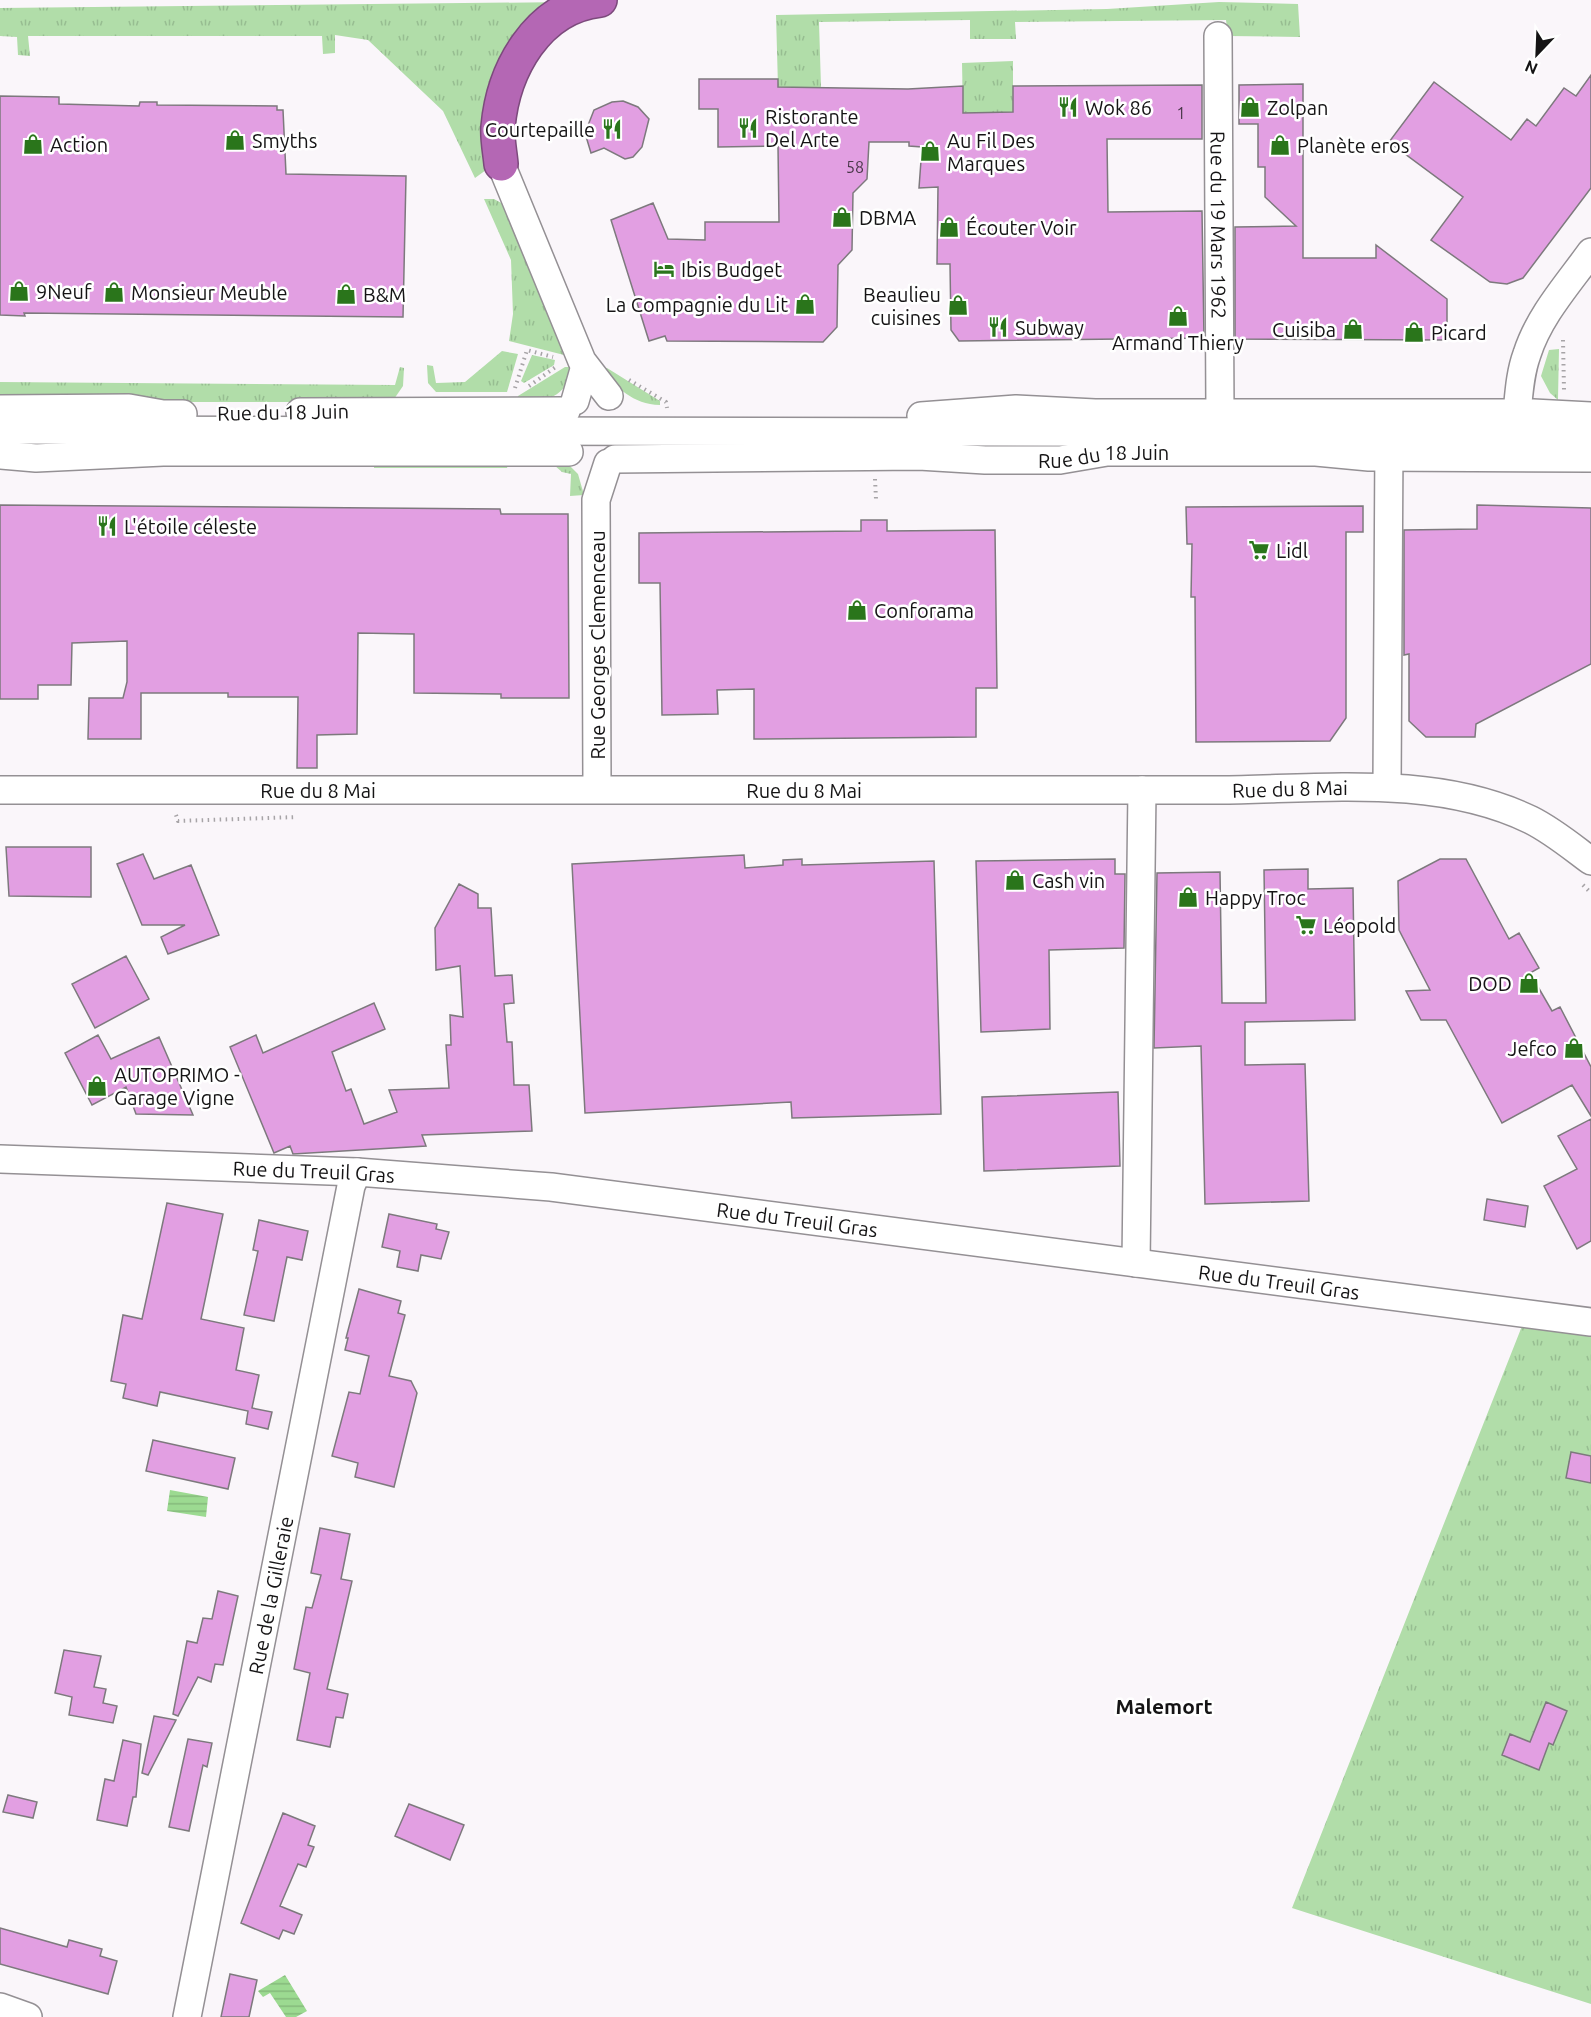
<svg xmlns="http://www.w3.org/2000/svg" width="1591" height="2017" viewBox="0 0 1591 2017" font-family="Ubuntu,sans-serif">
	<defs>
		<pattern id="grass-tufts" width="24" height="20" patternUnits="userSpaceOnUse" patternTransform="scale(1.5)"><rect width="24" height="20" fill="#b1dda9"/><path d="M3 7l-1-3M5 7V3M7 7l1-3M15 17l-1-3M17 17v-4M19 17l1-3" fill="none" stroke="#97bd91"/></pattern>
		<pattern id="water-rules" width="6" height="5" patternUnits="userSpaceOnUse" patternTransform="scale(1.5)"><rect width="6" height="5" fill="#9cda91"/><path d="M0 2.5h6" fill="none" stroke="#86ba7c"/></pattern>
	</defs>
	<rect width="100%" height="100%" fill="#faf6fa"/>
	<!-- grass -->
	<path fill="url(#grass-tufts)" d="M568 2 536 22 486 170 475 178 443 111 368 40 335 35V53L323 54 322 36H28L30 56 18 55 17 37 0 36V8Z
		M1219 2 1298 4 1300 37 1228 36 1226 20 1015 22 1016 39H970V20L819 22 821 87H778L776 15 1107 9Z
		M1013 61V112L963 113 962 63Z
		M484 199H494L505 205 568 356 509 341 513 314 511 260Z
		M1559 349 1558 399V400L1550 393 1541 376 1549 350Z
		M502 351 518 354 507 392H436L428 383 427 365 433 366 436 383 465 382Z
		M532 355 555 360 554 365 524 383 521 381Z
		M400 367 404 368 403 386 392 402H0V382L395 385Z
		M565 367H570C569 399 544 401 518 402V396Z
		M607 368 660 401V405C632 404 618 388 600 369Z
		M374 461 509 462 507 468H374Z
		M554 465H569L578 474 584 495 570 496 571 474 562 472Z
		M1524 1321 1591 1333V2004L1292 1908Z"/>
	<!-- water -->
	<path fill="url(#water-rules)" d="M170 1490 208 1497 206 1517 167 1511Z
		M285 1975 307 2011 296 2017H286L270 1993 263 1997 258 1991Z"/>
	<!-- building -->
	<path fill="#e29fe2" stroke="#7d797d" stroke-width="1.5" d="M1591 75V188L1523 278 1507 284 1490 282 1431 240 1463 197 1389 142 1434 82 1511 140 1527 119 1536 126 1564 88 1576 96Z
		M699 79H778V87L908 89 963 86V113L1013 112V86L1202 85V139H1107L1108 212 1202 211 1204 338 959 341 951 330 950 264H937L938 187 919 188 922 147 909 146V142H869L867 179 853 193 852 250 838 265 837 327 823 342 667 341 665 336 649 341 611 220 653 203 668 239 705 240V222H779L778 146 718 147V109H699Z
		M1303 84V258H1376V245L1447 299V340L1235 339V227L1296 226 1265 197V167H1258V124H1239V85Z
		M0 96 59 97V104L139 106 140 102H157V105L277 106V110H283L286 174 406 176 403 317 24 313 25 316 0 315Z
		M623 101 638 107 649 119 642 147 633 157 625 159 604 148 591 153 585 133 594 110 612 102Z
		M0 505 500 509 501 514H568L569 698H501V694L414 693V634L358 633 357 734 317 735V768H297L298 697H228V693H141V739H88L89 698H123L127 682V641L72 643 71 685H38V699H0Z
		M1477 505 1591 508V664L1476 724 1475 737H1426L1409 721V654L1404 655V530L1477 529Z
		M1363 506V532H1346V718L1330 741 1196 742 1195 597H1191L1192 544H1187L1186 507Z
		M861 520H887V531L995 530 997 688H976V737L754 739V689L717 690 718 714 662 715 660 583H639V533L861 531Z
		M6 847H91V897L9 896Z
		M143 854 154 879 191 865 219 935 168 954 161 937 185 925H142L117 864Z
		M744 855 745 868 783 865V860L802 859V865L934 861 941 1114 792 1118 791 1102 585 1113 572 864Z
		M1115 859V874H1125L1124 948 1049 950 1050 1029 981 1032 976 861Z
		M1440 859H1466L1509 939 1519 933 1539 968 1530 973 1552 1011 1560 1007 1591 1067V1116L1572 1085 1502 1123 1446 1020H1421L1406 991 1430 990 1399 930 1398 881Z
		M1308 869V889L1353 888 1355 1020 1245 1022V1065L1305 1064 1309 1201 1205 1204 1201 1046 1154 1048 1157 873 1220 872 1222 1003H1266L1264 870Z
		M459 884 478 894V908H491L495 976 512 975 514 1003 504 1004 507 1042H512L514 1085H529L532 1131 422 1135 426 1146 293 1154 290 1146 274 1153 230 1047 256 1035 263 1053 374 1003 385 1029 332 1052 346 1091 351 1089 364 1124 397 1112 389 1090 449 1088 446 1045H451L450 1015 463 1017 460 966 436 970 435 928Z
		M126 956 149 999 95 1028 72 984Z
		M98 1035 111 1059 159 1037 193 1115 136 1114 126 1087 92 1105 65 1053Z
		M1118 1092 1120 1166 984 1171 982 1097Z
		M1591 1119V1241L1577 1249 1544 1186 1577 1169 1558 1136Z
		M1487 1199 1528 1206 1525 1227 1484 1220Z
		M167 1203 223 1214 201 1319 244 1328 236 1370 259 1375 252 1408 272 1412 268 1429 246 1424 248 1411 160 1392 157 1406 123 1398 126 1384 111 1381 123 1315 142 1319Z
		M389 1214 437 1224 436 1229 449 1232 441 1259 421 1255 418 1271 397 1267 400 1251 382 1247Z
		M259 1220 308 1231 302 1260 287 1257 274 1321 244 1315 258 1251 253 1250Z
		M359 1289 401 1301 398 1313 405 1315 389 1376 411 1381 417 1393 394 1487 355 1477 358 1463 332 1456 349 1392 360 1394 369 1356 345 1350 348 1338H346Z
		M153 1440 235 1458 228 1489 146 1471Z
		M1571 1452 1591 1456V1483L1566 1478Z
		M320 1528 350 1534 341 1579 352 1581 327 1689 348 1694 343 1718 336 1717 330 1747 297 1740 310 1673 294 1669 306 1607 312 1608 321 1575 311 1573Z
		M218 1591 238 1596 223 1665 215 1664 211 1682 198 1677 178 1716 173 1714 187 1641 197 1643 203 1618 212 1619Z
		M64 1650 101 1656 94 1687 106 1689 103 1703 117 1706 113 1723 69 1715 72 1697 55 1693Z
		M1546 1702 1567 1711 1553 1745 1549 1743 1539 1770 1502 1755 1510 1734 1530 1742Z
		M154 1716 176 1720 148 1775 142 1773Z
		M188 1739 212 1743 207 1767 203 1765 189 1831 169 1827Z
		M123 1740 141 1744 136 1797H133L127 1826 97 1820 105 1779 114 1781Z
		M8 1795 37 1802 33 1818 3 1812Z
		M409 1804 464 1825 450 1860 395 1836Z
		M283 1813 315 1826 308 1845 314 1847 306 1867 298 1864 280 1906 302 1915 294 1934 283 1930 279 1939 241 1923Z
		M0 1928 67 1947 69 1940 102 1949 100 1956 117 1961 108 1994 0 1964Z
		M230 1974 257 1980 249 2017H221Z"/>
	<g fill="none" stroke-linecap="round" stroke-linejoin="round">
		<!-- minor casing -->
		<g stroke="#949094" stroke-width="30">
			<g id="minor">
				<path id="s1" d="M1218 36 1220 413"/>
				<path d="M501 164 582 361 609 396"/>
				<path d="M575 401 585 366"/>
				<path d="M0 409 129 408 163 414H183"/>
				<path d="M300 412 566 411"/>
				<path d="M1517 413C1519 393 1520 373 1527 354 1539 316 1568 284 1591 252"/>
				<path d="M921 416 1016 409 1095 413H1533L1591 416"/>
				<path d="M0 430 1533 433 1591 436"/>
				<path d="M0 455 36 458 163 452H569"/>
				<path id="s2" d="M615 459 919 456 985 460H1060L1107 452H1316L1369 457 1591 458"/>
				<path d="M1387 787 1389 440"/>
				<path d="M597 789 596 500 608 463"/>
				<path id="s3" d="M0 790H1219C1322 789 1436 774 1531 820 1553 831 1572 847 1591 861"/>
				<path id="s4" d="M0 1159 357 1172 551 1187 1591 1322"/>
				<path d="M1136 1263 1142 790"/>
				<path d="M0 2007 28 2017"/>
				<path id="s5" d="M187 2017 351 1186 357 1172"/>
			</g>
		</g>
		<!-- highway casing -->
		<g stroke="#7c4a7c" stroke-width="36">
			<path id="highway" d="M501 164C500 152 497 139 498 127 503 70 537 7 600 0"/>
		</g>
		<!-- path -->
		<path stroke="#a7a4a7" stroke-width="4" stroke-dasharray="1.5 4.5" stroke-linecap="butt" d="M1563 340 1564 390
			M629 380 666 402 667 408
			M529 386 557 366
			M515 388 527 350 553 357
			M875 479 876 499
			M176 815 178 821 297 817
			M1583 885 1591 893"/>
		<!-- minor -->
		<use href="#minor" stroke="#fff" stroke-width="27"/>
		<!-- highway -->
		<use href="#highway" stroke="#b467b4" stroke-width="33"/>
	</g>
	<!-- icons -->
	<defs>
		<g id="restaurant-bare" transform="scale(1.62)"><path d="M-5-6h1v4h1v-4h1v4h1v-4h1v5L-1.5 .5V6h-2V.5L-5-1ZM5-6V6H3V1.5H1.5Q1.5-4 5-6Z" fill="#2a751b" stroke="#fff" stroke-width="2.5" paint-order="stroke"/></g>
		<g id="shop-bare" transform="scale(1.62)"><path d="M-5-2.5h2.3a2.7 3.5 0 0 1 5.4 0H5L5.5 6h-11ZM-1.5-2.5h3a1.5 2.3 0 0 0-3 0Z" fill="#2a751b" stroke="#fff" stroke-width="2.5" paint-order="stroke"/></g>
		<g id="hotel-bare" transform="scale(1.62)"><path d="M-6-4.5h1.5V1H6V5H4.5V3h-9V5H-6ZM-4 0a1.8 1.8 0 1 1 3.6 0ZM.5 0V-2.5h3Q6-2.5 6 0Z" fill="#2a751b" stroke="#fff" stroke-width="2.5" paint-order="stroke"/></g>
		<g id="supermarket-bare" transform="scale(1.62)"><path d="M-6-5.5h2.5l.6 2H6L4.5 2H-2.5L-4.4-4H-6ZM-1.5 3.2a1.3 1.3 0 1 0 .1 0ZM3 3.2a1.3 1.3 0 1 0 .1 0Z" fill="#2a751b" stroke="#fff" stroke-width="2.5" paint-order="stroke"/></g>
	</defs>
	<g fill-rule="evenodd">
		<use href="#restaurant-bare" x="1068" y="107"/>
		<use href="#shop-bare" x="1250" y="107"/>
		<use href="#restaurant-bare" x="748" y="128"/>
		<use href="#restaurant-bare" x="612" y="129"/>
		<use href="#shop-bare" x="235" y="140"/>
		<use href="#shop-bare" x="33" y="144"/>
		<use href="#shop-bare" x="1280" y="145"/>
		<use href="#shop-bare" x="930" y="151"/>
		<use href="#shop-bare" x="842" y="217"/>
		<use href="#shop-bare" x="949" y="227"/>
		<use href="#hotel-bare" x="664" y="269"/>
		<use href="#shop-bare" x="19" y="291"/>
		<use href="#shop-bare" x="114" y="292"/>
		<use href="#shop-bare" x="346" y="294"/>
		<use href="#shop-bare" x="805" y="304"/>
		<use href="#shop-bare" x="958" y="305"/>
		<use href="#shop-bare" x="1178" y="316"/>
		<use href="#restaurant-bare" x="998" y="327"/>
		<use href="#shop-bare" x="1353" y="329"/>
		<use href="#shop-bare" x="1414" y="332"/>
		<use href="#restaurant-bare" x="107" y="526"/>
		<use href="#supermarket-bare" x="1259" y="550"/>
		<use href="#shop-bare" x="857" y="610"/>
		<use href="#shop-bare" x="1015" y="880"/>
		<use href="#shop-bare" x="1188" y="897"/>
		<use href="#supermarket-bare" x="1306" y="925"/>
		<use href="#shop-bare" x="1529" y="983"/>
		<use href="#shop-bare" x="1574" y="1048"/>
		<use href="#shop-bare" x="97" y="1086"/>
	</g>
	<g text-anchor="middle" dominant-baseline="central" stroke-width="5" stroke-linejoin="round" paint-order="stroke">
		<!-- number labels -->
		<g font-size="16" fill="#483748">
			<text x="1181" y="113">1</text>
			<text x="855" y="167">58</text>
		</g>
		<!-- poi labels -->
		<g font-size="20" fill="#151415" stroke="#fff" text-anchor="start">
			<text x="1085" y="107">Wok 86</text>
			<text x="1267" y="107">Zolpan</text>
			<text x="765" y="116">Ristorante<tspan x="765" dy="23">Del Arte</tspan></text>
			<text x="595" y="129" text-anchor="end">Courtepaille</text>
			<text x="252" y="140">Smyths</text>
			<text x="947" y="140">Au Fil Des<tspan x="947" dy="23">Marques</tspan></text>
			<text x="50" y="144">Action</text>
			<text x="1297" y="145">Planète eros</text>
			<text x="859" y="217">DBMA</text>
			<text x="966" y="227">Écouter Voir</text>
			<text x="681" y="269">Ibis Budget</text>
			<text x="36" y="291">9Neuf</text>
			<text x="131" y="292">Monsieur Meuble</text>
			<text x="363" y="294">B&amp;M</text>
			<text x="941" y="294" text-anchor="end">Beaulieu<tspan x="941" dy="23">cuisines</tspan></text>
			<text x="788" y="304" text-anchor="end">La Compagnie du Lit</text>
			<text x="1015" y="327">Subway</text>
			<text x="1336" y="329" text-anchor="end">Cuisiba</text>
			<text x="1431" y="332">Picard</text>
			<text x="1178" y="342" text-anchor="middle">Armand Thiery</text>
			<text x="124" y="526">L'étoile céleste</text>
			<text x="1276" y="550">Lidl</text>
			<text x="874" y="610">Conforama</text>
			<text x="1032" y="880">Cash vin</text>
			<text x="1205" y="897">Happy Troc</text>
			<text x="1323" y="925">Léopold</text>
			<text x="1512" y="983" text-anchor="end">DOD</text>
			<text x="1557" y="1048" text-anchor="end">Jefco</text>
			<text x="114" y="1074">AUTOPRIMO -<tspan x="114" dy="23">Garage Vigne</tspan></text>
		</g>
		<!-- street labels -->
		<g font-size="20" fill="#151415" stroke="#fff">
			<text stroke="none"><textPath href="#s1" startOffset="189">Rue du 19 Mars 1962</textPath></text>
			<text transform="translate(283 412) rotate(-1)">Rue du 18 Juin</text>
			<text stroke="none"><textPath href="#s2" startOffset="489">Rue du 18 Juin</textPath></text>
			<text transform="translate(597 645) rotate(-90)">Rue Georges Clemenceau</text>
			<text stroke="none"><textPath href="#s3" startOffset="804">Rue du 8 Mai</textPath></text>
			<text stroke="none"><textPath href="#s3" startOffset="1290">Rue du 8 Mai</textPath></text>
			<text stroke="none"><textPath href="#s3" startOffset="318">Rue du 8 Mai</textPath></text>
			<text stroke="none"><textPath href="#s4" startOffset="314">Rue du Treuil Gras</textPath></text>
			<text stroke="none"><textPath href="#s4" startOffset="800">Rue du Treuil Gras</textPath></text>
			<text stroke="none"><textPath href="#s4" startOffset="1286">Rue du Treuil Gras</textPath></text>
			<text stroke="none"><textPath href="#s5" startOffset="430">Rue de la Gilleraie</textPath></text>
		</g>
		<!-- neighbourhood labels -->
		<g font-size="21" font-weight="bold" fill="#151415" stroke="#fff">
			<text x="1164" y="1706">Malemort</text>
		</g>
	</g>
	<!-- north arrow -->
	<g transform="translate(1537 54) rotate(203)" stroke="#ffffff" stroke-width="4.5" paint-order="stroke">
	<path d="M0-4.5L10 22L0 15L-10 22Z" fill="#151415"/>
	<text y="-9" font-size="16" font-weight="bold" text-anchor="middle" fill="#151415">N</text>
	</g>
</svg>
